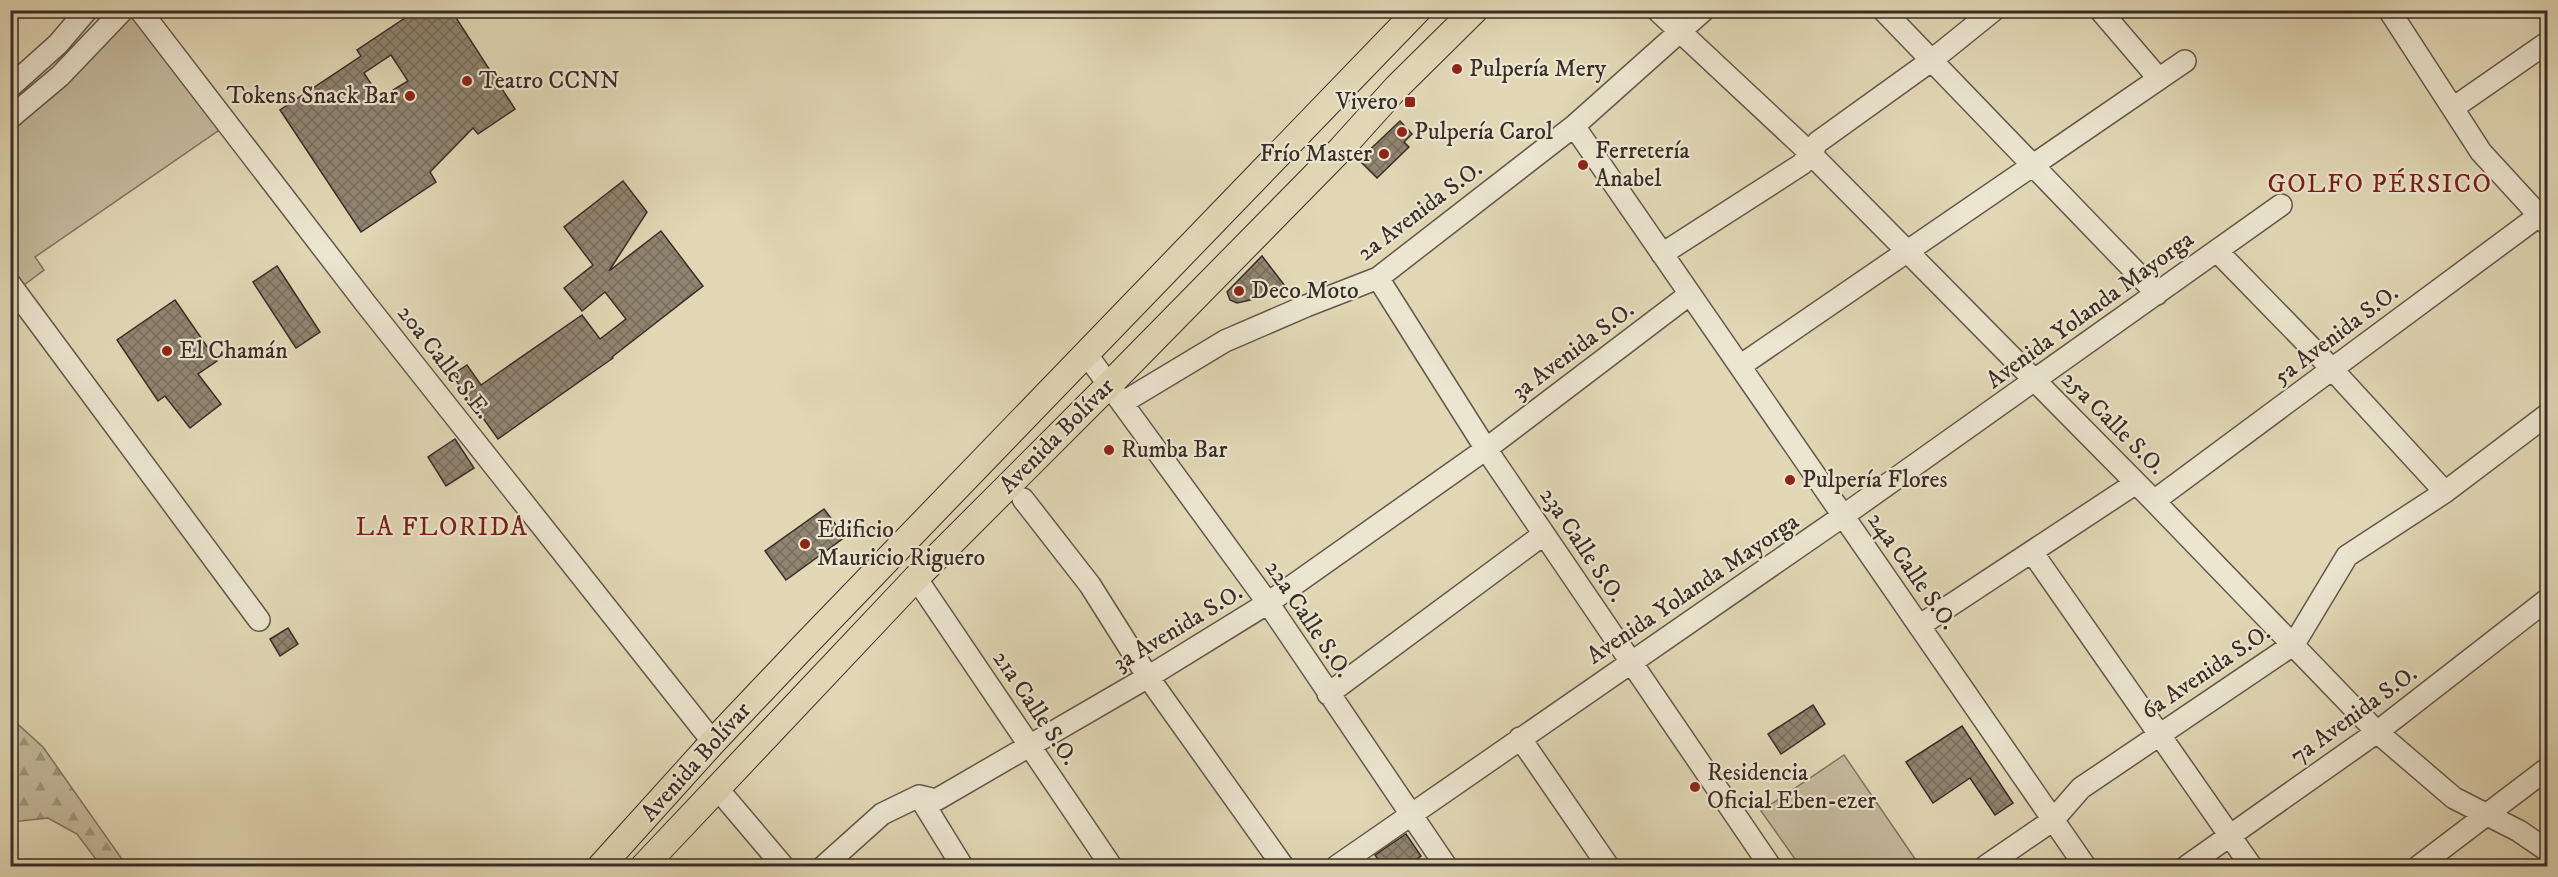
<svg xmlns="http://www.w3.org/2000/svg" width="2558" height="877" viewBox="0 0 2558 877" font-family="'IM FELL DW Pica',serif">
	<defs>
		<pattern id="forest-firs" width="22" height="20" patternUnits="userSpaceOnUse" patternTransform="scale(1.5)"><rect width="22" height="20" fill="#c4ba9d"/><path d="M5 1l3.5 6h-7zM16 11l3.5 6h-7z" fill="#a09880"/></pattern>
		<pattern id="building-cross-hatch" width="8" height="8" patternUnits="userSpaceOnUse" patternTransform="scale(1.5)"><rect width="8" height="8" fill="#908570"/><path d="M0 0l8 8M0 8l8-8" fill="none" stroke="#776d5c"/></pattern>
	</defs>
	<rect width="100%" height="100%" fill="#e1d7b5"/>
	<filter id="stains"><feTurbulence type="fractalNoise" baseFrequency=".00333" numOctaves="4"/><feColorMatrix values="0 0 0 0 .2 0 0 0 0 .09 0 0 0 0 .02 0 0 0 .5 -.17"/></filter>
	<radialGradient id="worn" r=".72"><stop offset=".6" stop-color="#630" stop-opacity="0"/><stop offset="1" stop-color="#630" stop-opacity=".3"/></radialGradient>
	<!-- grass -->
	<path fill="#c4ba9d" stroke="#7e7462" stroke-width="1.5" d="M140 10 228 124 35 257 44 270 16 291 10 284V118L116 19Z
		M1844 755 1920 866H1800L1761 811Z"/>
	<!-- forest -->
	<path fill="url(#forest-firs)" stroke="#7e7462" stroke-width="1.5" d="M11 718 43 747 124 862 122 866H101L77 834 48 818 11 822Z"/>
	<!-- building -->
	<path fill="url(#building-cross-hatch)" stroke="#392d26" stroke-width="1.5" fill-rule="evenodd" d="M417 10H451L515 109 478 134 473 128 430 172 436 182 361 232 280 110 361 56 357 50ZM391 55 408 81 380 98 364 73Z
		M1400 121 1412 134 1404 142 1409 147 1377 178 1359 160Z
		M623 181 647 212 609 271 661 231 703 286 612 357 613 358 498 439 452 375 467 365 481 385 582 315 600 339 626 319 605 292 582 311 564 288 593 265 564 227Z
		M1262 256 1285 286 1250 300 1237 303 1230 300 1227 292Z
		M277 266 320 332 296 348 253 282Z
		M175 300 217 361 198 374 221 404 190 428 165 396 158 401 117 340Z
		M455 439 474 468 446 486 428 457Z
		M824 509 845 537 786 580 765 551Z
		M288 628 298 644 280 656 270 639Z
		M1813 705 1825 724 1781 754 1768 734Z
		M1962 726 2013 803 1995 815 1970 778 1933 803 1906 762Z
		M1406 834 1421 856 1406 867H1383L1375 855Z"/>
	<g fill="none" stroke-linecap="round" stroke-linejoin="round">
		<!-- minor casing -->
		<g stroke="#63584a" stroke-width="24">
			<path id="minor" d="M140 10 366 304 713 742
				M1657 10 1810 153 2154 501 2377 732 2454 798 2519 831 2548 851
				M1883 10 2157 294
				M2100 10 2159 79
				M2389 10 2481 152 2547 224
				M10 87 58 44 87 10
				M2453 108 2548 42
				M10 118 60 76 123 10
				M1574 126 2085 866
				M2217 251 2332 369 2445 492
				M1662 254 1802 164 1818 142 1932 60 1994 10
				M1378 278 1486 449 1770 866
				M10 284 259 620
				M1087 355 1268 603 1446 866
				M1740 366 2185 61
				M1122 403 1225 341 1306 306 1378 278 1574 126 1704 10
				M1023 499 1090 585 1148 677 1283 866
				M2154 501 2548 209
				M2032 552 2251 866
				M916 578 1111 866
				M1919 626 2136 483
				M1328 694 1544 534
				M1520 738 1608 866
				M716 787 783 866
				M919 796 962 866
				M824 866 882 814 919 796 936 800 1148 677 1268 603 1486 449 1690 294
				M1337 866 1843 516 2281 205
				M1986 866 2053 820 2081 788 2294 644 2347 556 2445 492 2548 414
				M2187 866 2377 732 2548 599
				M2419 866 2548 768"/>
		</g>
		<!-- major casing -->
		<g stroke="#392d26" stroke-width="28">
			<path id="major" d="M601 866 713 742 803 647 1418 10
				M644 866 916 578 1108 386 1341 149 1396 88 1475 10"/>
		</g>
		<!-- minor -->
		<use href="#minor" stroke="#ece5cf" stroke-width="21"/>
		<!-- major -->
		<use href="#major" stroke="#e1d7b5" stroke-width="26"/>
	</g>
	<!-- markers -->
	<g fill="#8f2418" stroke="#ece5cf" stroke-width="2">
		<circle cx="1457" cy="69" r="6"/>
		<circle cx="467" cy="81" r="6"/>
		<circle cx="410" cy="96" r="6"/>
		<rect x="1404" y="96" width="12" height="12" rx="3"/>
		<circle cx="1402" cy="132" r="6"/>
		<circle cx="1384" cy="154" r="6"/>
		<circle cx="1583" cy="165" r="6"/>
		<circle cx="1239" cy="291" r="6"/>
		<circle cx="167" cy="351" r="6"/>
		<circle cx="1109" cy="450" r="6"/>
		<circle cx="1790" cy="480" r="6"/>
		<circle cx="805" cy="544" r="6"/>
		<circle cx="1695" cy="787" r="6"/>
	</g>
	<g text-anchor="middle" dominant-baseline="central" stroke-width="4.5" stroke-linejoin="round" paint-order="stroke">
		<!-- poi labels -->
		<g font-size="24" fill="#392d26" stroke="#ece5cf" text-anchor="start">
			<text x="1469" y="69">Pulpería Mery</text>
			<text x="479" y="81">Teatro CCNN</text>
			<text x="398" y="96" text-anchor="end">Tokens Snack Bar</text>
			<text x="1398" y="102" text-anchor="end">Vivero</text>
			<text x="1414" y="132">Pulpería Carol</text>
			<text x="1595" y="151">Ferretería<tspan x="1595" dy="28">Anabel</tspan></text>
			<text x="1372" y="154" text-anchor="end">Frío Master</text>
			<text x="1251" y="291">Deco Moto</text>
			<text x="179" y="351">El Chamán</text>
			<text x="1121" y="450">Rumba Bar</text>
			<text x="1802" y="480">Pulpería Flores</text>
			<text x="817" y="530">Edificio<tspan x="817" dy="28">Mauricio Riguero</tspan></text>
			<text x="1707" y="773">Residencia<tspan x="1707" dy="28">Oficial Eben-ezer</tspan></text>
		</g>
		<!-- street labels -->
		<g font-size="24" fill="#392d26" stroke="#ece5cf">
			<text transform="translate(1420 211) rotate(-37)">2a Avenida S.O.</text>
			<text transform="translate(2090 310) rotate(-36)">Avenida Yolanda Mayorga</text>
			<text transform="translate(2336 335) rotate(-37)">5a Avenida S.O.</text>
			<text transform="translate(1573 351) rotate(-37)">3a Avenida S.O.</text>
			<text transform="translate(444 362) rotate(52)">20a Calle S.E.</text>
			<text transform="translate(2113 423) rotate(45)">25a Calle S.O.</text>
			<text transform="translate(1057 436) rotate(-45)">Avenida Bolívar</text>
			<text transform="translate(1582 545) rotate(56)">23a Calle S.O.</text>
			<text transform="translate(1912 571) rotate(55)">24a Calle S.O.</text>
			<text transform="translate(1693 589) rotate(-34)">Avenida Yolanda Mayorga</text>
			<text transform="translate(1308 619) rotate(56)">22a Calle S.O.</text>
			<text transform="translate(1178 628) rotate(-31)">3a Avenida S.O.</text>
			<text transform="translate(2206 672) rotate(-34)">6a Avenida S.O.</text>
			<text transform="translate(1035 708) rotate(56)">21a Calle S.O.</text>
			<text transform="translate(2354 715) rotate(-36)">7a Avenida S.O.</text>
			<text transform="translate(696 762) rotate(-48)">Avenida Bolívar</text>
		</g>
		<!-- neighbourhood labels -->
		<g font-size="26" letter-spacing="1.5" fill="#7a1f14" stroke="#ece5cf">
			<text x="2380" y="184">GOLFO PÉRSICO</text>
			<text x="442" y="527">LA FLORIDA</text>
		</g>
	</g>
	<!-- margin -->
	<rect width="2558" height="877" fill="none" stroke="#e1d7b5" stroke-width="36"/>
	<rect x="12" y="12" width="2534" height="853" fill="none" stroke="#392d26" stroke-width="3"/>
	<rect x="18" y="18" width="2522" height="841" fill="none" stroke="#392d26" stroke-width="1.5"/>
	<rect width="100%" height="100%" filter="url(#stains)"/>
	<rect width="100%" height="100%" fill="url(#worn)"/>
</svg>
